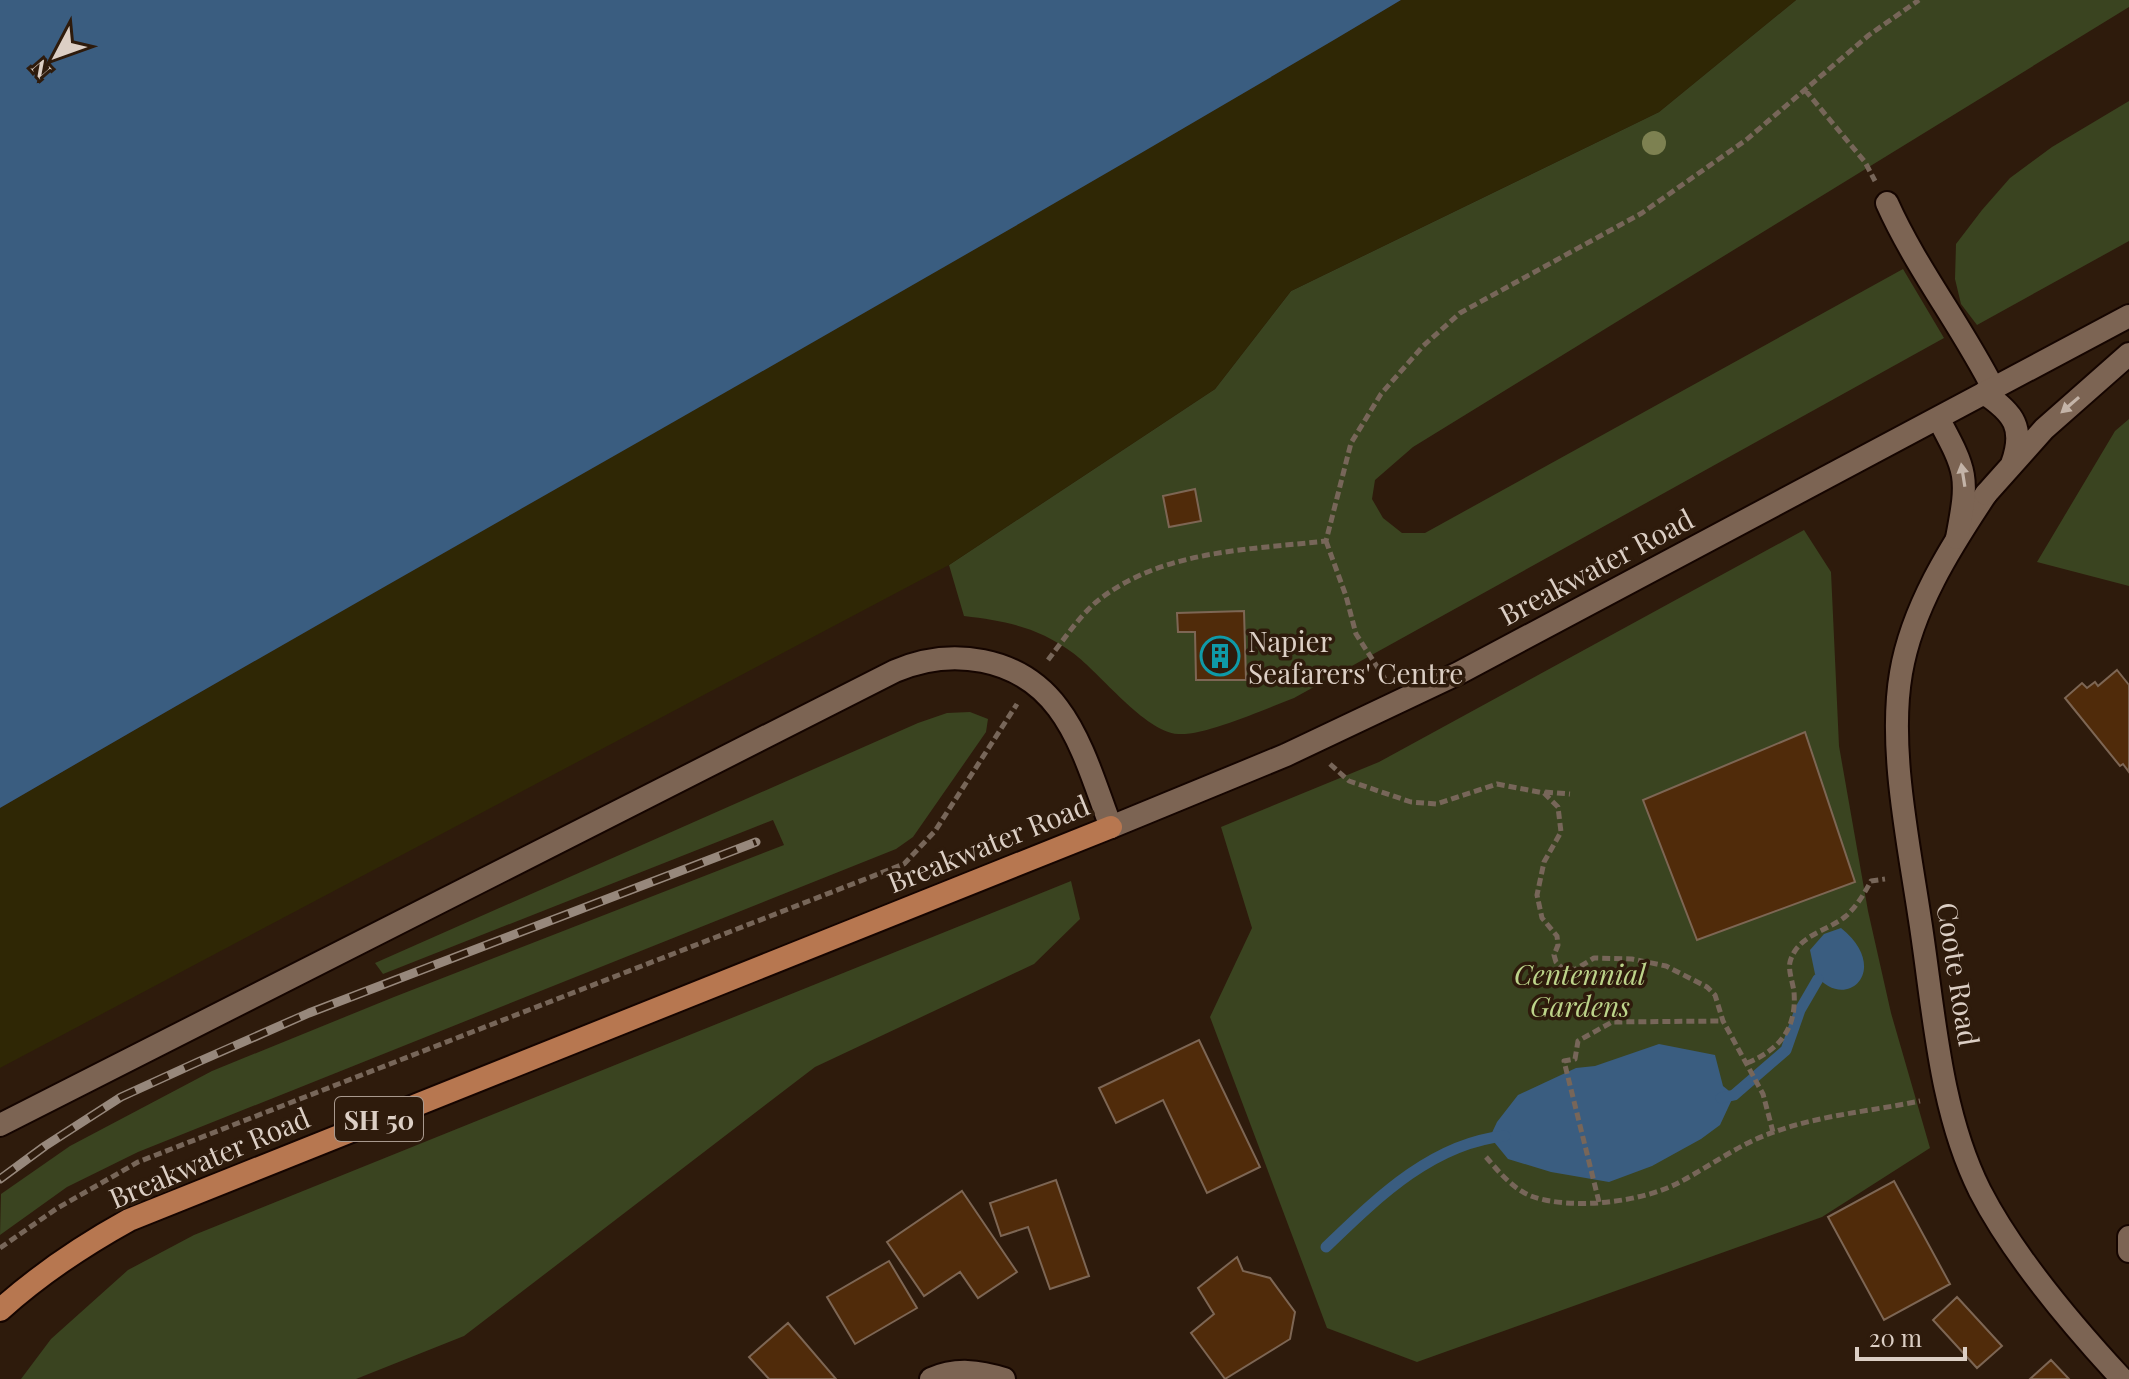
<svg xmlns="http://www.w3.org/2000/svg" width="2129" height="1379" viewBox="0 0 2129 1379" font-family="'Playfair Display',serif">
	<rect width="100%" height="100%" fill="#2e1b0c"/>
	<!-- green -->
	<path fill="#3a4420" d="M1796 0H2129V7L1413 447 1375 480 1372 499 1383 518 1402 533H1425L1903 269 1944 338 1294 698C1267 708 1205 736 1178 734 1145 732 1100 673 1073 653 1038 627 1006 621 964 616L949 565 1215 389 1291 291 1659 112Z
		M2129 101V241L1977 325 1961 304 1955 279 1956 244 1982 210 2010 178 2052 147Z
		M2129 419V586L2037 562 2115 431Z
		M1804 530 1831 572 1839 746 1868 911 1891 1013 1930 1148 1822 1217 1417 1362 1327 1328 1210 1017 1252 928 1221 827 1379 762Z
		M970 712 988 719 986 732 913 837 896 849 138 1152 67 1187 0 1235 1 1194 70 1146 212 1071 394 997 784 845 773 820 383 974 375 963 918 723 947 713Z
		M1071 881 1080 919 1034 964 815 1067 464 1336 356 1379H21L51 1339 128 1270 194 1235Z"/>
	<!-- sand -->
	<path fill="#2f2705" d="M1401 0H1796L1659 112 1291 291 1215 389 949 565 0 1068V808C466 537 937 276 1401 0Z"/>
	<!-- water -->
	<path fill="#3a5d80" d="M0 0H1401C938 276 466 537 0 808Z
		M1841 928C1893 970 1845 1014 1815 974L1810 950 1824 934Z
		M1659 1044 1715 1055 1723 1086 1734 1095 1720 1125 1701 1139 1652 1166 1609 1182 1551 1172 1508 1159 1490 1137 1497 1122 1518 1095 1576 1068 1595 1066Z"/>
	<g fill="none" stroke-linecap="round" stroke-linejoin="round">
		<!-- stream -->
		<path stroke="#3a5d80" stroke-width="11" d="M1721 1098 1734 1095 1786 1050 1800 1010 1818 979
			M1326 1247C1376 1199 1432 1143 1505 1136"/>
	</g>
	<!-- building -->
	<path fill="#502b0a" stroke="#7d6654" stroke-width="2" d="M1195 489 1201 521 1169 527 1163 496Z
		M1244 611 1246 680H1196L1195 632H1178L1177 613Z
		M2117 670 2129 685V772L2123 764 2120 766 2065 698 2082 683 2087 688 2095 682 2098 686Z
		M1805 732 1855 882 1697 940 1643 800Z
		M1199 1040 1260 1167 1207 1193 1163 1100 1116 1123 1099 1088Z
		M1056 1180 1089 1276 1050 1289 1028 1227 1001 1236 990 1203Z
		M1894 1181 1950 1284 1884 1320 1828 1217Z
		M962 1191 1017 1272 978 1298 960 1272 924 1296 887 1242Z
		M1237 1257 1243 1271 1270 1278 1295 1312 1290 1339 1225 1379 1191 1333 1214 1314 1198 1288Z
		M889 1261 917 1308 855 1344 827 1297Z
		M1957 1297 2002 1346 1977 1368 1933 1320Z
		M788 1323 836 1379H769L749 1357Z
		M2051 1360 2069 1379H2030Z"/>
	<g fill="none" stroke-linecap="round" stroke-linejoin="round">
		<!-- service casing -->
		<g stroke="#150500" stroke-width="26">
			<path id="service" d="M1887 203C1916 268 1961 325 1993 388
				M0 1125 895 671C951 647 1019 656 1058 708 1083 741 1096 788 1111 827
				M2129 1237V1251"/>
		</g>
		<!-- minor casing -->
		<g stroke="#150500" stroke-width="26">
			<path id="minor" d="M931 1379C956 1368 979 1371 1004 1379"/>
		</g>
		<!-- tertiary casing -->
		<g stroke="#150500" stroke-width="26">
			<path id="tertiary" d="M1986 494C1950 548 1912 608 1901 673 1888 748 1909 845 1920 920 1934 1010 1939 1109 1980 1191 2014 1257 2072 1325 2122 1379"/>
		</g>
		<!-- secondary casing -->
		<g stroke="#150500" stroke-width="26">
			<path id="secondary" d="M1984 393C2014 413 2025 428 2012 464
				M1938 418C1967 472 1969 476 1957 538
				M1986 494 2044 429 2129 354
				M1111 827 1286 755 1459 673 2129 316"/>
		</g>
		<!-- trunk casing -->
		<g stroke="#150500" stroke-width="26">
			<path id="trunk" d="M0 1310C40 1274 82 1246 129 1220L1111 827"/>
		</g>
		<!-- path -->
		<path stroke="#776659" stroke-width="5" stroke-dasharray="8 4" stroke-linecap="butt" d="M1805 90 1865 162 1875 181
			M1326 541 1346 596 1356 634 1385 679
			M1048 660C1062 642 1078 618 1095 603 1159 550 1247 550 1326 541L1351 443 1381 394 1423 346 1460 313 1642 213 1746 140 1869 35 1919 0
			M1330 764 1349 781 1411 802 1436 804 1497 784 1544 793 1558 807 1561 832 1544 862 1537 895 1542 918 1557 936 1558 945 1554 955 1556 962 1564 970 1576 969 1594 958 1632 959 1666 966 1707 987 1715 995 1723 1021 1763 1094 1773 1132
			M1545 792 1570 794
			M1747 1063C1779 1050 1797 1029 1794 992 1793 983 1788 971 1790 962 1797 935 1828 931 1846 916 1857 906 1864 894 1871 881L1885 879
			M1486 1157C1498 1171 1513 1189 1531 1196 1572 1211 1643 1202 1680 1182 1712 1165 1742 1142 1777 1131 1822 1115 1872 1111 1920 1101
			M1599 1202 1564 1061 1575 1059 1578 1041 1612 1022 1723 1021
			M0 1248 56 1209 138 1162 904 864 935 831 1017 704"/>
		<!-- service -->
		<use href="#service" stroke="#7c6453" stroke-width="22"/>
		<!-- minor -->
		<use href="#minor" stroke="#7c6453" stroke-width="22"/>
		<!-- tertiary -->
		<use href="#tertiary" stroke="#7c6453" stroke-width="22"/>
		<!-- secondary -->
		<use href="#secondary" stroke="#7c6453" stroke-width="22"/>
		<!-- trunk -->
		<use href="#trunk" stroke="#b77750" stroke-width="22"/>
		<!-- rail casing -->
		<g stroke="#97887c" stroke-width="9">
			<path id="rail" d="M0 1179 45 1146 121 1097 200 1061 309 1013 756 842"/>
		</g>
		<!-- rail -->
		<use href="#rail" stroke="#2e1b0c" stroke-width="6" stroke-dasharray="18" stroke-linecap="butt"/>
	</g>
	<!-- trees -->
	<circle fill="#7d8151" cx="1654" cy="143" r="12"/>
	<!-- one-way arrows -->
	<defs><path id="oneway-solid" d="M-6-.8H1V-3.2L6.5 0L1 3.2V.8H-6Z" transform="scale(2)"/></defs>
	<g fill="#c4b4a8">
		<use href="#oneway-solid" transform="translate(2070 405) rotate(139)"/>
		<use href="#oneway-solid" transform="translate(1963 475) rotate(-99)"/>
	</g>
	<!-- icons -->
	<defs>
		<g id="building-ring" transform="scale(2)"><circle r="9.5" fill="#2e1b0c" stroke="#0f9aa8" stroke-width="1.5"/><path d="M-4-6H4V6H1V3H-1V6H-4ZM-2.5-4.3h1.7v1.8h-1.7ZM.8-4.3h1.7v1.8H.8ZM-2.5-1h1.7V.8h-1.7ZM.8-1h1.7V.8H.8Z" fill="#0f9aa8"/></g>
	</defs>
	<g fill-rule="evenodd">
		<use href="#building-ring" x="1220" y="656"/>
	</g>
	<g text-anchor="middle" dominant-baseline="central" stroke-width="7" stroke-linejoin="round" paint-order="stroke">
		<!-- shield labels -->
		<rect fill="#2e1b0c" stroke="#a8998e" stroke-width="2" x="335" y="1097" width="88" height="44" rx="6"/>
		<g font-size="26" font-weight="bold" fill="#dccfc5">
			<text x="379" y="1119">SH 50</text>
		</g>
		<!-- street labels -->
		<g font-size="28" fill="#dccfc5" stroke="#2e1b0c">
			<text transform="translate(1596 566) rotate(-28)">Breakwater Road</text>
			<text transform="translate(988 843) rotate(-22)">Breakwater Road</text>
			<text transform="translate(1959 974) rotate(81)">Coote Road</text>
			<text transform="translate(209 1157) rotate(-23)">Breakwater Road</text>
		</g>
		<!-- poi labels -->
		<g font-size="28" fill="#dccfc5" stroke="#2e1b0c" text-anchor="start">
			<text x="1248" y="640">Napier<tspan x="1248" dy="32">Seafarers' Centre</tspan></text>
		</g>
		<!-- park labels -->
		<g font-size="28" font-style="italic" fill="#bdd48a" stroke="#2e1b0c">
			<text x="1580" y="973">Centennial<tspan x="1580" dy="32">Gardens</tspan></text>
		</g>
	</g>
	<!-- north arrow -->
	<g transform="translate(56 56) rotate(229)" stroke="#2e1b0c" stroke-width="6" paint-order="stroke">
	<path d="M0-6L14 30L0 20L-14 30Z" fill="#dccfc5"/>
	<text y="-12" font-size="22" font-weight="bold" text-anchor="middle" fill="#dccfc5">N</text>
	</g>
	<!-- scale -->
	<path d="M1857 1347v12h108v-12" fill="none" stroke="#dccfc5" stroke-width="4"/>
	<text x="1869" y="1347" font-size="24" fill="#dccfc5" stroke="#2e1b0c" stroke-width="6" paint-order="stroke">20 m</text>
</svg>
